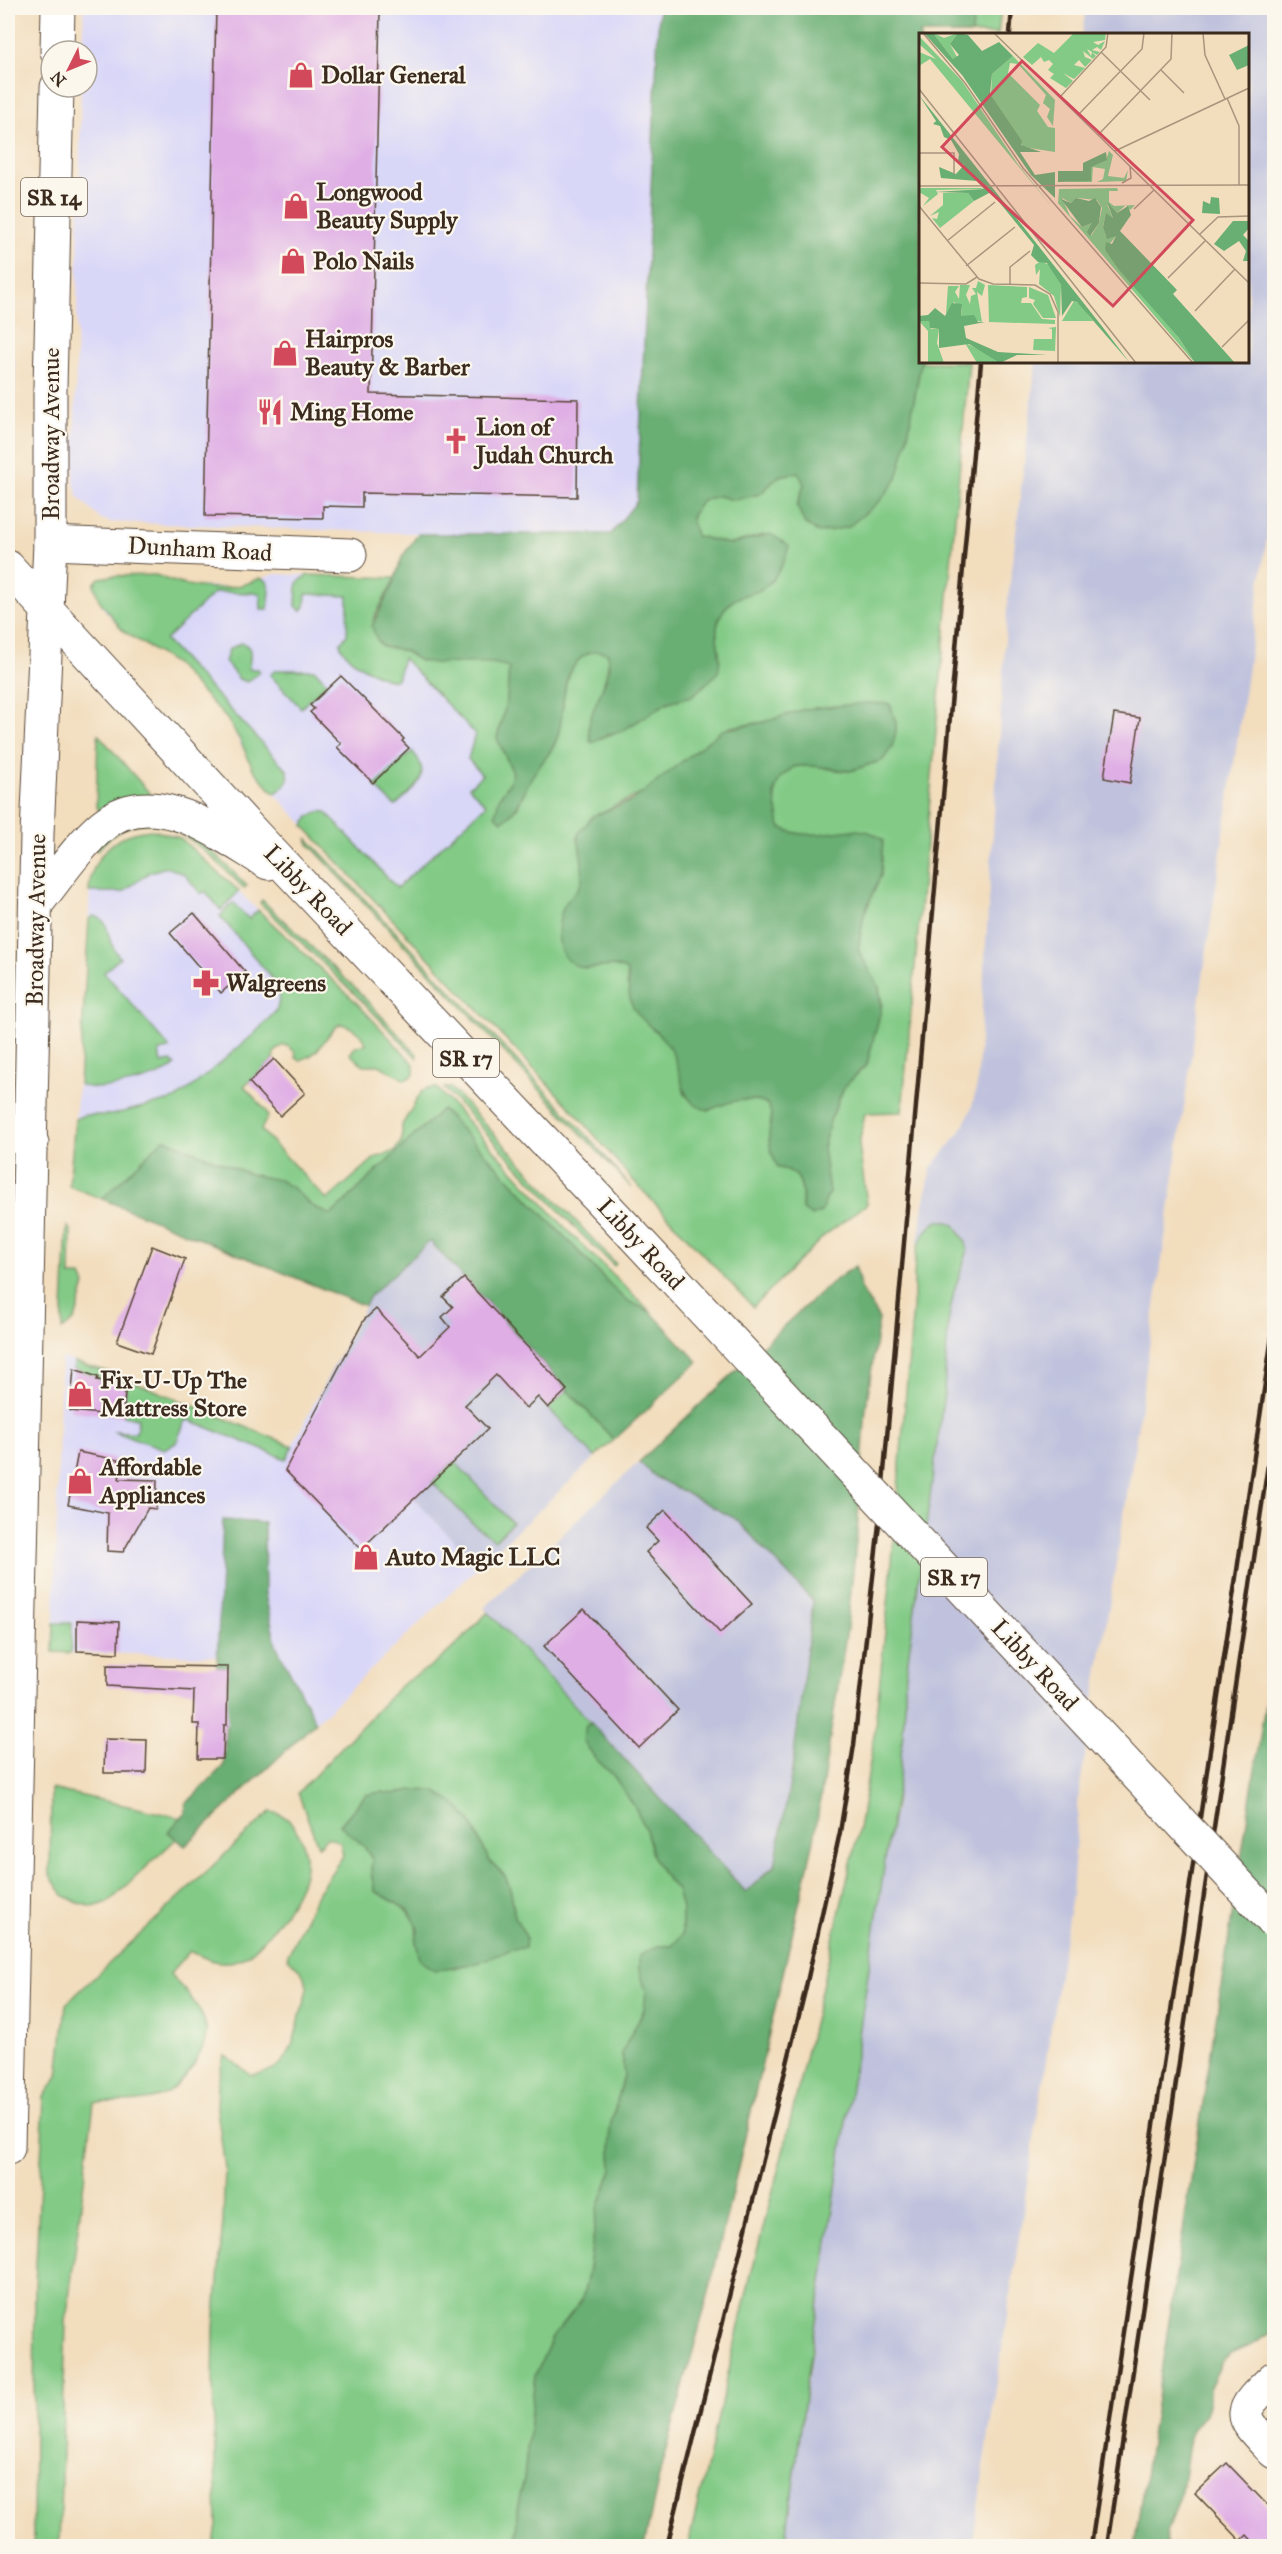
<svg xmlns="http://www.w3.org/2000/svg" width="1282" height="2554" viewBox="0 0 1282 2554" font-family="'IM FELL Great Primer',serif">
	<rect width="100%" height="100%" fill="#fbf7ec"/>
	<filter id="ink" filterUnits="userSpaceOnUse"><feTurbulence type="fractalNoise" baseFrequency=".0167" numOctaves="2"/><feDisplacementMap in="SourceGraphic" scale="12" xChannelSelector="R" yChannelSelector="G"/><feConvolveMatrix kernelMatrix="1 2 1 2 8 2 1 2 1" color-interpolation-filters="sRGB"/></filter>
	<filter id="wash" filterUnits="userSpaceOnUse"><feTurbulence type="fractalNoise" baseFrequency=".008" numOctaves="4" result="noise"/><feDisplacementMap in="SourceGraphic" scale="24" xChannelSelector="R" yChannelSelector="G"/><feGaussianBlur stdDeviation="1.35" result="paint"/><feColorMatrix in="noise" values="0 0 0 0 0 0 0 0 0 0 0 0 0 0 0 0 0 1.4 0 .05"/><feComposite in="paint" operator="in"/></filter>
	<g filter="url(#wash)">
		<rect width="100%" height="100%" fill="#f2ddbd"/>
		<!-- built -->
		<path fill="#d9d7f8" d="M8 8H15L14 16 8 17V202Z
			M84 8H659L637 501 611 534 463 535 110 522 99 518 78 497 74 482 81 87H87V51H82Z
			M8 358H15L14 476 8 491Z
			M275 574 375 578 347 635 341 641 397 678 403 657 476 734 468 759 482 775 486 805 379 905 257 775 227 719 181 669 169 659 123 631 103 608 94 587 99 578 112 576 156 575 174 583 186 586 238 587Z
			M146 830 171 834 189 845 329 977 164 1139 73 1144 87 978 90 877 99 858 113 843 131 833Z
			M61 1358 112 1373 292 1446 318 1396 478 1567 316 1722 276 1645 265 1594 264 1523 223 1521 218 1656 53 1652Z"/>
		<!-- industrial -->
		<path fill="#c0c2dd" d="M1086 8H1274V488L1133 1458 1079 1792 1072 1897 1065 1936 972 2546H784L870 1957 888 1841 896 1804 905 1706V1682L944 1393 948 1323 954 1291 963 1266 930 1226 917 1245 931 1168 960 1132 971 1110 977 1085 1007 609 1036 362H1248V34H1082Z
			M430 1241 614 1440 478 1567 318 1396 370 1296Z
			M662 1440 813 1601 792 1771 775 1865 746 1892 484 1608Z"/>
		<!-- green -->
		<path fill="#82ca86" stroke="#5e7a52" stroke-width="1.5" fill-rule="evenodd" d="M974 8H1001L998 34H972Z
			M921 362H969L902 1112 865 1113 859 1145 867 1204 824 1236 753 1307 628 1175 581 1119 304 826C306 816 317 810 326 812L397 888 486 805 469 787 482 775 468 759 475 734 403 658 397 679 393 681C376 675 344 661 340 643L347 635 348 596 306 594 305 607 301 611 296 606 297 583 308 575 395 578 373 620 399 650 406 652 420 661 493 662 509 667 507 701 497 738 513 773 509 784 499 798 517 808C523 797 527 784 533 774 540 763 549 756 555 744 568 714 556 680 582 657 589 651 599 650 608 653 611 684 587 710 590 741L622 731 668 702 692 696 700 689 719 652 715 633 722 611 738 596 762 589 774 577 786 556 763 535 730 544 696 536 691 517 702 500 719 496 734 500 760 494 779 476 799 472 804 484 797 506 907 440ZM890 704 896 723 877 762C868 764 859 769 850 771 838 772 825 767 813 766 766 762 774 796 780 828 803 840 828 835 853 830L881 875 864 914 858 950 879 987 882 1004 867 1064 844 1087 830 1121 823 1147 829 1193 821 1212 812 1216 802 1209C803 1188 803 1170 778 1168L769 1140 772 1117 768 1105C749 1094 728 1102 709 1110L685 1095 677 1061 669 1044 660 1033 645 1021 627 984V971L615 965 584 968 560 920C564 906 571 899 579 888 586 876 582 849 577 837L614 806 641 794 730 727 764 722 805 709Z
			M156 575C186 589 230 594 260 578L267 581 270 591 268 609H261L260 593 215 592 165 640 287 770C292 781 284 786 276 793L273 792 253 769 240 740 227 719 175 664 123 631 99 600 94 584 99 578 112 576Z
			M241 643C255 646 249 659 249 669H258L260 672 247 682 239 679 225 662 229 649Z
			M276 670H315L327 683 301 708 270 675Z
			M98 734 153 797 100 812 96 806Z
			M412 751C435 776 413 789 395 806L375 786Z
			M154 820C194 825 219 859 247 886L244 888C203 849 151 787 97 851L94 848C111 830 129 821 154 820Z
			M153 830 180 838 239 891 221 910 205 891 201 894 184 874 167 867 150 872 123 892H89C90 856 117 831 153 830Z
			M307 838 586 1134 632 1188 309 844Z
			M262 900 356 989 417 1054V1058L360 999 260 903Z
			M233 903 249 919 258 910 357 1003 414 1064V1075L405 1080 379 1065H363L350 1054 355 1047 366 1044C364 1035 349 1025 340 1024 324 1034 323 1054 300 1060L296 1058 295 1052 288 1046 283 1045 274 1053V1059L244 1086 266 1111 268 1116 261 1130 327 1200 375 1158 395 1151 402 1140V1125L422 1091 428 1088H437L575 1238 651 1312 624 1299 442 1109 331 1215C302 1205 280 1179 249 1174L165 1139 102 1199 69 1186 75 1119 84 1115H111L175 1099 193 1086 254 1034 276 1011 280 998 275 982 220 916Z
			M94 916C110 920 106 933 112 945 114 949 117 954 120 958L104 972 169 1047V1049L159 1051 161 1063 171 1061 175 1065C165 1079 93 1095 79 1084L89 919Z
			M444 1088H451L616 1264 614 1266 580 1233Z
			M938 1221H946L955 1225 966 1242 967 1253 954 1291 948 1323 944 1393 905 1682V1706L899 1781 888 1841 808 2375 785 2546H688L751 2274 784 2148 859 1829 873 1744 890 1585 914 1295C914 1268 912 1237 938 1221Z
			M67 1226 71 1231 70 1276H81L85 1285 75 1320 62 1330Z
			M74 1362 112 1373 293 1446 286 1459 186 1419 176 1443 164 1449 113 1431 136 1433 138 1418 124 1416 126 1383 97 1380V1377L74 1369Z
			M567 1390 614 1440 595 1457 548 1408Z
			M454 1461 512 1523 495 1540 474 1525 432 1482Z
			M488 1612 591 1723 586 1726 595 1758 613 1775 634 1804 646 1829 652 1855 662 1873 677 1890 682 1908V1935L672 1946H658L639 1969 647 1991 644 2010 622 2052 624 2076 610 2127 612 2169 597 2211 588 2275 582 2300 552 2338 535 2376 524 2479 517 2509V2543L515 2546H214L217 2525 213 2387 214 2327 223 2222 225 2168 217 2109 218 2082 224 2055 251 2075C291 2071 292 2046 301 2013 303 2005 309 1994 307 1986 305 1973 296 1966 287 1957L318 1892 343 1856 340 1842 327 1837 318 1846 298 1793 398 1688C410 1677 424 1672 437 1662 456 1647 472 1629 488 1612ZM412 1790 435 1791 458 1807 470 1820 489 1860 505 1876 511 1892 515 1917 526 1937C505 1955 479 1962 453 1968L416 1942C421 1910 398 1905 375 1891L371 1873 372 1859 364 1846 340 1825 366 1795 382 1792 392 1794Z
			M54 1623H72L71 1653 53 1652Z
			M51 1789 182 1818 169 1832 176 1839 109 1902 93 1907 78 1903 63 1895 50 1875Z
			M270 1812C296 1814 309 1849 304 1873 301 1895 259 1954 238 1960 220 1966 206 1959 190 1951L170 1974C179 1986 193 1997 199 2010 202 2015 205 2022 206 2028 209 2049 179 2092 159 2097 137 2104 115 2101 94 2103L66 2322 59 2546H33L35 2287 44 2097 58 2076 66 2004Z"/>
		<!-- forest -->
		<path fill="#69ae73" stroke="#526c48" stroke-width="1.5" d="M659 8H974L972 34H920L921 362 907 440 897 479 880 501 848 527 819 533 805 524 797 506 804 484 798 472 779 476 760 494 734 500 719 496 702 500 691 517 696 536 730 544 771 534 789 546C785 562 774 584 758 591 743 596 732 597 723 611 708 634 726 653 717 674L692 696 668 702 622 731 609 734 592 743C580 720 606 691 609 668 609 663 608 658 608 653 599 650 589 651 582 657 557 678 567 709 557 738 552 752 543 761 535 772 523 788 521 810 502 821L495 815 499 798 509 784 513 773 497 738 507 701 509 667C480 657 450 668 421 661 415 659 411 654 405 651 384 644 381 655 372 626L393 584 402 557 418 534H611L637 501Z
			M867 703 890 704 896 723V732L892 747 883 760 850 771 813 766H795L780 778 774 792 780 827C816 848 855 815 883 840L881 875 864 914 858 950 879 987 881 1010 867 1064 844 1087 830 1121 823 1147 829 1193 821 1212 812 1216 802 1209C804 1188 802 1170 778 1168 774 1160 770 1148 769 1139 768 1126 775 1118 768 1105 749 1094 728 1102 709 1110 679 1106 683 1074 672 1052 663 1033 643 1025 633 1007 626 992 630 985 627 971 607 959 589 976 570 962 554 951 557 922 564 906 569 896 580 891 582 879 584 864 579 848 578 834L593 816 631 801 641 794 722 730 764 722 805 709Z
			M442 1109 624 1299 651 1312 698 1362 614 1440 430 1241 370 1296 365 1306 102 1199 164 1139 249 1174 279 1180 293 1188 312 1206 331 1215Z
			M855 1266 861 1289 879 1319 866 1408 857 1533 847 1628 814 1840 709 2292 661 2468 644 2546H516L517 2509 524 2479 535 2376 552 2338 582 2300 588 2275 597 2211 612 2169 610 2127 624 2077 622 2052 644 2010 646 1991 639 1969V1956L658 1946H672L682 1935V1908L677 1890 662 1873 652 1855 646 1829 633 1804 613 1775 595 1758 583 1740 586 1726 591 1723 746 1892 775 1865 792 1771 813 1601 736 1519 657 1478 639 1462 792 1318 831 1283Z
			M223 1520 264 1523 265 1594 276 1645 316 1722 185 1846 168 1832 185 1814 186 1804 224 1765 228 1667H217Z
			M1274 1647V2242L1271 2244 1266 2257 1274 2275V2331L1254 2344 1231 2354 1222 2362 1209 2389V2402L1205 2414 1191 2431 1182 2490 1167 2534 1166 2546H1134Z
			M412 1790 435 1791 458 1807 470 1820 489 1860 505 1876 511 1892 515 1917 526 1937 525 1948 512 1949 477 1963 435 1970 420 1960 416 1942 418 1929 410 1911 375 1891 371 1873 372 1859 364 1846 340 1825 366 1795 382 1792 392 1794Z"/>
		<g id="blocks">
			<!-- building -->
			<path fill="#dfaee5" d="M216 8H313L380 11 371 394 578 399 577 497 362 493V507L323 506V518L205 516Z
				M341 676 404 739 402 741 409 748 373 783 337 747 341 744 310 712 314 709 310 705Z
				M1114 714 1140 718 1130 783 1104 778Z
				M194 913 245 972 221 993 170 933Z
				M274 1059 305 1093 280 1116 249 1082Z
				M152 1246 185 1259 151 1354 117 1342Z
				M464 1278 567 1390 548 1408 538 1397 526 1408 496 1375 465 1405 488 1429 361 1549 285 1470 364 1320 376 1309 420 1356 450 1327 442 1317 453 1307 443 1297Z
				M74 1369 98 1377 97 1380 126 1383 123 1416 70 1411Z
				M78 1452 123 1461 119 1479 157 1480 156 1509 148 1508 123 1552 107 1551 108 1513 68 1505Z
				M665 1510 752 1604 720 1633 646 1552 658 1541 646 1528Z
				M584 1609 678 1710 639 1748 544 1646Z
				M77 1620 119 1622 118 1653 77 1651Z
				M107 1665 228 1667 227 1725H224L223 1759H198L199 1724H193L194 1691 107 1686Z
				M105 1739 147 1740 146 1773H104Z
				M1227 2463 1275 2513V2547H1258L1247 2535 1241 2541 1195 2493Z"/>
		</g>
	</g>
	<g filter="url(#ink)">
		<use href="#blocks" fill-opacity="0" stroke="#564536" stroke-width="1.5"/>
		<g fill="none" stroke-linecap="round" stroke-linejoin="round">
			<!-- minor casing -->
			<g stroke="#564536" stroke-width="35">
				<path id="minor" d="M50 543 350 555
					M8 1133 32 1143
					M1274 2378C1235 2415 1238 2414 1274 2452"/>
			</g>
			<!-- major casing -->
			<g stroke="#564536" stroke-width="35">
				<path id="major" d="M57 51 58 8
					M8 567 258 838 632 1234
					M37 903C58 877 78 846 103 825 155 782 222 836 268 863
					M8 2148 37 834 50 543V388L57 87"/>
			</g>
			<!-- minor -->
			<use href="#minor" stroke="#fff" stroke-width="33"/>
			<!-- major -->
			<use href="#major" stroke="#fff" stroke-width="33"/>
			<!-- rail -->
			<path stroke="#3b2a1e" stroke-width="4.5" d="M1010 34 1012 8
				M667 2546 805 1991 840 1832 854 1745 881 1506 981 362
				M1091 2546 1274 1323
				M1107 2546 1274 1424"/>
			<!-- major-bridge casing -->
			<g stroke="#564536" stroke-width="35" stroke-linecap="butt">
				<path id="major-bridge" d="M632 1234 1274 1922"/>
			</g>
			<!-- major-bridge -->
			<use href="#major-bridge" stroke="#fff" stroke-width="33"/>
		</g>
	</g>
	<!-- icons -->
	<defs>
		<g id="shop-bare" transform="scale(2.07)"><path d="M-5-2.5h2.3a2.7 3.5 0 0 1 5.4 0H5L5.5 6h-11ZM-1.5-2.5h3a1.5 2.3 0 0 0-3 0Z" fill="#d1495b" stroke="#fbf7ec" stroke-width="2.5" paint-order="stroke"/></g>
		<g id="restaurant-bare" transform="scale(2.07)"><path d="M-5-6h1v4h1v-4h1v4h1v-4h1v5L-1.5 .5V6h-2V.5L-5-1ZM5-6V6H3V1.5H1.5Q1.5-4 5-6Z" fill="#d1495b" stroke="#fbf7ec" stroke-width="2.5" paint-order="stroke"/></g>
		<g id="church-bare" transform="scale(2.07)"><path d="M-1.2-6h2.4v3.5h3.3v2.4h-3.3V6h-2.4V-.1h-3.3v-2.4h3.3Z" fill="#d1495b" stroke="#fbf7ec" stroke-width="2.5" paint-order="stroke"/></g>
		<g id="pharmacy-bare" transform="scale(2.07)"><path d="M-2-6h4v4h4v4h-4v4h-4v-4h-4v-4h4Z" fill="#d1495b" stroke="#fbf7ec" stroke-width="2.5" paint-order="stroke"/></g>
	</defs>
	<g fill-rule="evenodd">
		<use href="#shop-bare" x="301" y="75"/>
		<use href="#shop-bare" x="296" y="206"/>
		<use href="#shop-bare" x="293" y="261"/>
		<use href="#shop-bare" x="285" y="353"/>
		<use href="#restaurant-bare" x="270" y="412"/>
		<use href="#church-bare" x="456" y="441"/>
		<use href="#pharmacy-bare" x="206" y="983"/>
		<use href="#shop-bare" x="80" y="1394"/>
		<use href="#shop-bare" x="80" y="1481"/>
		<use href="#shop-bare" x="366" y="1557"/>
	</g>
	<g text-anchor="middle" dominant-baseline="central" stroke-width="4.5" stroke-linejoin="round" paint-order="stroke">
		<!-- shield labels -->
		<g fill="#fbf7ec" stroke="#75685c" stroke-width="1.5">
			<rect x="21" y="178" width="66" height="38" rx="4.5"/>
			<rect x="433" y="1039" width="66" height="38" rx="4.5"/>
			<rect x="921" y="1558" width="66" height="38" rx="4.5"/>
		</g>
		<g font-size="22" font-weight="bold" fill="#3b2a1e">
			<text x="54" y="197">SR 14</text>
			<text x="466" y="1058">SR 17</text>
			<text x="954" y="1577">SR 17</text>
		</g>
		<!-- poi labels -->
		<g font-size="24" font-weight="bold" fill="#3b2a1e" stroke="#fbf7ec" text-anchor="start">
			<text x="321" y="75">Dollar General</text>
			<text x="316" y="192">Longwood<tspan x="316" dy="28">Beauty Supply</tspan></text>
			<text x="313" y="261">Polo Nails</text>
			<text x="305" y="339">Hairpros<tspan x="305" dy="28">Beauty &amp; Barber</tspan></text>
			<text x="290" y="412">Ming Home</text>
			<text x="476" y="427">Lion of<tspan x="476" dy="28">Judah Church</tspan></text>
			<text x="226" y="983">Walgreens</text>
			<text x="100" y="1380">Fix-U-Up The<tspan x="100" dy="28">Mattress Store</tspan></text>
			<text x="100" y="1467">Affordable<tspan x="100" dy="28">Appliances</tspan></text>
			<text x="386" y="1557">Auto Magic LLC</text>
		</g>
		<!-- street labels -->
		<g font-size="24" fill="#3b2a1e" stroke="#fbf7ec">
			<text transform="translate(51 434) rotate(-90)">Broadway Avenue</text>
			<text transform="translate(200 549) rotate(3)">Dunham Road</text>
			<text transform="translate(308 890) rotate(46)">Libby Road</text>
			<text transform="translate(36 920) rotate(-89)">Broadway Avenue</text>
			<text transform="translate(641 1244) rotate(47)">Libby Road</text>
			<text transform="translate(1035 1665) rotate(47)">Libby Road</text>
		</g>
	</g>
	<!-- overview -->
	<g transform="translate(919 33)">
		<rect width="330" height="330" fill="#f2ddbd"/>
		<path d="M14 0 25 5 39 0 31 11 39 26H34ZM155 0H187L186 7 174 9 179 12 186 8 182 17 178 14 173 17 181 19 178 22 168 16 172 23 173 19 177 23 174 26 164 18 166 24 173 27 166 34 160 27 155 32 166 35 155 46 144 40 154 48 147 55 131 45 135 41 129 37 134 31 130 27 125 29 122 24 113 32 104 24 119 10 135 20ZM0 3 43 48 98 130 133 174 11 26 0 33V19L17 26 0 11ZM94 23 136 67 134 93 128 84 131 76 124 70 127 62 99 31 91 30 89 40 121 72 118 78 129 94 136 95V119L104 114 72 63 73 41ZM190 118 194 122 189 143 205 145 209 137 207 148 178 149 184 146 186 136 174 134 173 149H146L172 147V133L187 127ZM2 155H62L65 156 17 157 19 161 4 173 10 165 0 159ZM198 155 199 158H190V169L195 173 216 172 211 177 207 172 198 180 188 171 194 185 187 181 184 193 187 203H197L186 217 260 305 276 330 139 170 140 156ZM143 165 152 170 158 165 178 167 183 175 180 190 172 203 173 190 163 194 151 183ZM24 160H49L55 168 21 195 13 185 18 186 20 179 11 183 24 172ZM122 228 130 232 142 252 141 284 135 263 120 251 121 236 117 242 116 232ZM59 248 66 252 63 263 58 259 63 289 42 283 43 275 35 269 27 281 29 253H40L36 259 40 266 41 252H51L47 262 51 271 52 263 57 261 53 255H57ZM69 252 108 254V264L103 265 102 270H112L123 286 136 287V291L70 289ZM110 254 129 262 137 285H124L114 271 116 267 110 265ZM155 268 161 271 174 288H143ZM0 288H10L12 296H20L18 310 25 330H9V298ZM137 294 136 318 114 317 115 306H133V296L129 295ZM46 310 81 326V330H58Z" fill="#82ca86" fill-rule="evenodd"/>
		<path d="M5 0H14L34 26 40 22 31 11 39 0 49 2 63 18 80 9 94 23 73 41 71 61 103 108 102 112 122 119H101L116 142 136 139V165L112 142 43 42ZM330 12V32L318 37 310 22ZM0 62 182 292 211 330 158 269 153 268 143 283 142 252 128 230 119 229 112 222 115 212 72 159 55 168 49 160 16 159 65 156 58 148 22 145 20 134 37 141 45 132 39 129 40 121 32 107 25 104 21 93 14 91 17 88ZM187 119 188 127 172 134V148L139 149V138H164V130ZM292 164 300 165 301 181 283 180 284 168 291 171ZM157 165 170 168 176 165 182 174 180 190 171 203 168 199 173 190 163 194 142 166 152 170ZM188 169 198 180 209 173 212 182 201 198 258 257 254 261 316 330H276L260 305 201 238 186 217 187 209 193 211 197 203 188 206 184 194 187 180 194 185ZM314 188H330V195L324 202 330 208V228H324L327 218 320 208 305 218 295 211ZM33 270 43 271 42 283 55 282 59 289H66L45 293 47 305 79 319 128 322H98L81 330 50 311 20 315V296L11 295 10 288H0V283L9 282 16 275 26 283Z" fill="#69ae73"/>
		<path fill="none" stroke="#a9957d" stroke-width="1.5" d="M4 0 46 50 104 135 274 330M75 0 330 250M284 0 286 22 306 66M182 19 231 67M242 37 265 60M0 56 217 330M141 64 187 14 189 0M308 65 320 93V152M159 82 223 16 225 0M179 102 252 26 253 0M196 118 330 55M0 120H35V141M203 150 212 145 211 133M0 153 330 152M0 173 60 246 74 251 116 252 131 261 139 279V330M215 176 235 157M281 201 299 184 330 183M28 208 76 169M47 233 96 194M249 245 287 207M0 250 47 251 58 244M91 251V234L111 218M276 278 316 236M303 314 330 287"/>
		<path fill="#d1495b" fill-opacity="0.15" stroke="#d1495b" stroke-width="3" d="M103 28 274 187 194 273 23 114Z"/>
		<rect width="330" height="330" fill="none" stroke="#3b2a1e" stroke-width="3"/>
	</g>
	<!-- margin -->
	<rect width="1282" height="2554" fill="none" stroke="#fbf7ec" stroke-width="30"/>
	<!-- north arrow -->
	<g transform="translate(69 69) rotate(227)"><circle r="28" fill="#fbf7ec" stroke="#aea59a" stroke-width="1.5"/>
	<path d="M0-4.5L10 22L0 15L-10 22Z" fill="#d1495b"/>
	<text y="-9" font-size="16" font-weight="bold" text-anchor="middle" fill="#3b2a1e">N</text>
	</g>
</svg>
